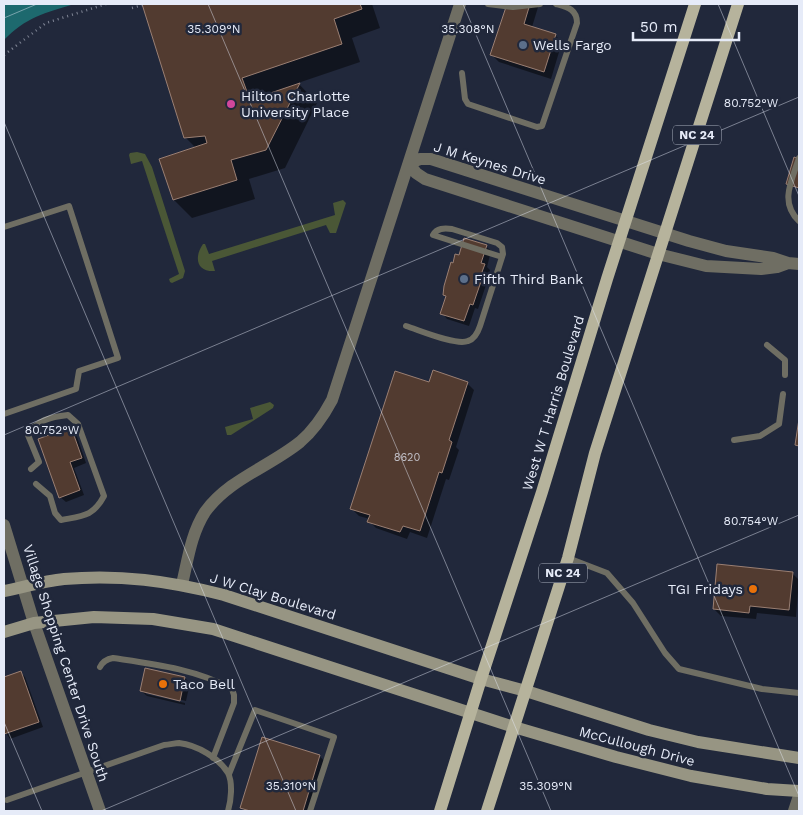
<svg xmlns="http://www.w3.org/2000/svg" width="803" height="815" viewBox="0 0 803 815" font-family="'Work Sans',sans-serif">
	<rect width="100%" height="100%" fill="#21283b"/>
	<!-- green -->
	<path fill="#4a5736" d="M137 152 145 154 152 167 185 271 183 278 172 283 170 282 169 279 179 274 142 161 131 164 129 155 130 153Z
		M343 200 346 203 336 233H330L326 225 212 261 215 271C196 272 194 257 203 244H205L209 254 335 215 333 203Z
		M270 402 274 405 273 408 231 435H227L225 427 253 419 250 408Z"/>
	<!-- water -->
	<path fill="#1d696e" d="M4 4H74C45 13 26 17 4 40Z"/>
	<!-- shadow -->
	<path fill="#0007" d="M144 4H372L380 28 352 38 360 62 298 83 317 103 285 168 249 179 255 199 192 218 174 200 196 148 185 137Z
		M508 4H539L532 27 555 35 562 42 551 79 499 62 492 55Z
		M486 246 491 251 487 267 490 270 488 279 478 309 475 308 469 326 447 319 442 313 447 297 444 295 460 257Z
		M429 383H467L474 390 456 447 459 450 449 480 446 479 427 538 410 532 407 539 376 528 369 521 370 519 359 516 352 509Z
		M70 428 76 434 86 463 74 468 84 495 66 502 60 497Z
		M792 573 799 580 796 617 757 613 756 619 721 616 714 609Z
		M20 672 25 677 43 727 10 739 4 730V678Z
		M185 678 190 683 186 701 146 691V694L185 703V705L147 696 141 691Z
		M319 756 327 763 312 811H245L241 808Z"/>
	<!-- building -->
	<path fill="#523b30" stroke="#9a7f73" d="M142 4H360L362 9 334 19 342 44 242 78 250 100 300 83 266 150 231 160 237 180 173 200 159 159 207 143 205 136 184 138Z
		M507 4H530L524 24 556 34 544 72 490 55Z
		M794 157 799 159V188L786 184Z
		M464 238 487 245 481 263 485 264 482 272 484 273 476 296 473 305 470 304 464 321 440 314 446 296 443 295 444 286 451 262 453 263 455 254 459 255Z
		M433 370 468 382 449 440 452 442 442 473 439 472 420 531 403 526 400 532 367 522 370 515 350 509 395 371 429 382Z
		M799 419V446L795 445Z
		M71 427 82 458 70 462 80 490 59 498 38 439Z
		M717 564 793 572 789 610 750 606 749 613 713 609Z
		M145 668 185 677 180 701 140 691Z
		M21 671 39 722 4 734V677Z
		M262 737 320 755 303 811H250L240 808Z"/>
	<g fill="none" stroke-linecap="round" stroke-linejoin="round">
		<!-- path -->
		<path stroke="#808696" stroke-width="2.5" stroke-dasharray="1 4" stroke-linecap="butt" d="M132 8 146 4
			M4 55 46 23 106 4"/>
		<!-- lane -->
		<path stroke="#6f6e63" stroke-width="6" d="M488 4 513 7 540 4
			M462 73 465 99 468 104 537 127 542 126 577 23C577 9 567 7 556 4
			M799 158C792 180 779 202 799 221
			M4 227 69 206 118 358 79 371 76 389 4 414
			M406 326C419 330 456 346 468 341 475 339 478 332 480 326L503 254 502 247 497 243 452 229C444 228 437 228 433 235L502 257
			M767 345 785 360V375
			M734 440 760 436 779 424 783 394
			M31 469 39 462 28 435C37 420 50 417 68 415L78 424 104 496C93 517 82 516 61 520L55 513 50 496 36 484
			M568 558 607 573 633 603 665 653 679 669 762 689 799 693
			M100 667C103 661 107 659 113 658 153 664 196 669 232 689L234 695V703L213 758
			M229 774 255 710 334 737 310 811
			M7 800 164 745C169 745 175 743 179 743 197 745 219 758 228 773 233 783 231 801 228 811"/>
		<!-- street -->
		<path stroke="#6f6e63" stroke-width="12" d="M409 163 416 173 425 179 658 254 706 266 761 269 777 267 788 263 799 264
			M409 163 420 159H431L689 241 726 251 773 258 788 263
			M4 525 34 623 100 811
			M182 584C188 559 191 534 205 512 229 479 269 467 300 442 313 431 324 415 332 400L460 4
			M794 811 799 796"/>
		<!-- secondary -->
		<path stroke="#979583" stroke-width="12" d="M4 591C24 587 44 581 64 579 120 574 169 581 224 595L481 679 526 691 649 730 698 742 799 758
			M4 632 34 623 94 617 153 619 213 629 514 727 616 757 691 776 767 789 799 791"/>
		<!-- primary -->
		<path stroke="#b6b39c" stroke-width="12" d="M440 811 481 679 542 492 607 279 695 4
			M487 811 568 558 595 453 738 4"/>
	</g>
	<!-- ticks -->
	<path fill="none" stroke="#e6ebf8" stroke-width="1" stroke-opacity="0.45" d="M208 4 551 811M463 4 799 796M718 4 799 196M4 18 37 4M4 122 296 811M4 435 799 97M4 722 42 811M101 811 799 515"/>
	<!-- markers -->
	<g fill="#5c6f8a" stroke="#21283b" stroke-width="2">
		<circle cx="523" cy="45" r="5"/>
		<circle cx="464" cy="279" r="5"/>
	</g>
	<circle fill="#d1479c" stroke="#21283b" stroke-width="2" cx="231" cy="104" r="5"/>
	<g fill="#e8710a" stroke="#21283b" stroke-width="2">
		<circle cx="753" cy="589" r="5"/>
		<circle cx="163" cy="684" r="5"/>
	</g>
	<g text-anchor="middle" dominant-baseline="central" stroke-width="5" stroke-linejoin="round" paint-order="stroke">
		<!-- number labels -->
		<g font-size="11" fill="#c1bfc6">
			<text x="407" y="457">8620</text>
		</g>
		<!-- shield labels -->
		<g fill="#21283b" stroke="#abb0bf" stroke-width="1">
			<rect x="673" y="125.5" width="48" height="19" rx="4"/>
			<rect x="539" y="563.5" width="48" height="19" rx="4"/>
		</g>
		<g font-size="12" font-weight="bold" fill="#e6ebf8">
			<text x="697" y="135">NC 24</text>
			<text x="563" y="573">NC 24</text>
		</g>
		<!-- poi labels -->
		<g font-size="14" fill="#e6ebf8" stroke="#21283b" text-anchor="start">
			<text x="533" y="45">Wells Fargo</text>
			<text x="241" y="96">Hilton Charlotte<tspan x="241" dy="16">University Place</tspan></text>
			<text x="474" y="279">Fifth Third Bank</text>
			<text x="743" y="589" text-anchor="end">TGI Fridays</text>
			<text x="173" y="684">Taco Bell</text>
		</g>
		<!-- street labels -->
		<g font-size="14" fill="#e6ebf8" stroke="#21283b">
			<text transform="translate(490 163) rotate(17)">J M Keynes Drive</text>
			<text transform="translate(553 403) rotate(-73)">West W T Harris Boulevard</text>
			<text transform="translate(273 596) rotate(17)">J W Clay Boulevard</text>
			<text transform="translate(66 663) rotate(72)">Village Shopping Center Drive South</text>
			<text transform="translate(637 746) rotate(15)">McCullough Drive</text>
		</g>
	</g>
	<g font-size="12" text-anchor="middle" fill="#e6ebf8" stroke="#21283b" stroke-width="5" stroke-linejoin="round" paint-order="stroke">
		<text x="214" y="33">35.309°N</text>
		<text x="468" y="33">35.308°N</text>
		<text x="751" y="107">80.752°W</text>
		<text x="52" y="434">80.752°W</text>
		<text x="751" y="525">80.754°W</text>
		<text x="291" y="790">35.310°N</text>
		<text x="546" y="790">35.309°N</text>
	</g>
	<!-- border -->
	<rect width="803" height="815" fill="none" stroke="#e6ebf8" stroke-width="10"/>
	<!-- scale -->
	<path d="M633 32v8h106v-8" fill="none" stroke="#e6ebf8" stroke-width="2.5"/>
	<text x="640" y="32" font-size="15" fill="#e6ebf8" stroke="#21283b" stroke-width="4" paint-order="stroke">50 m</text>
</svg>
